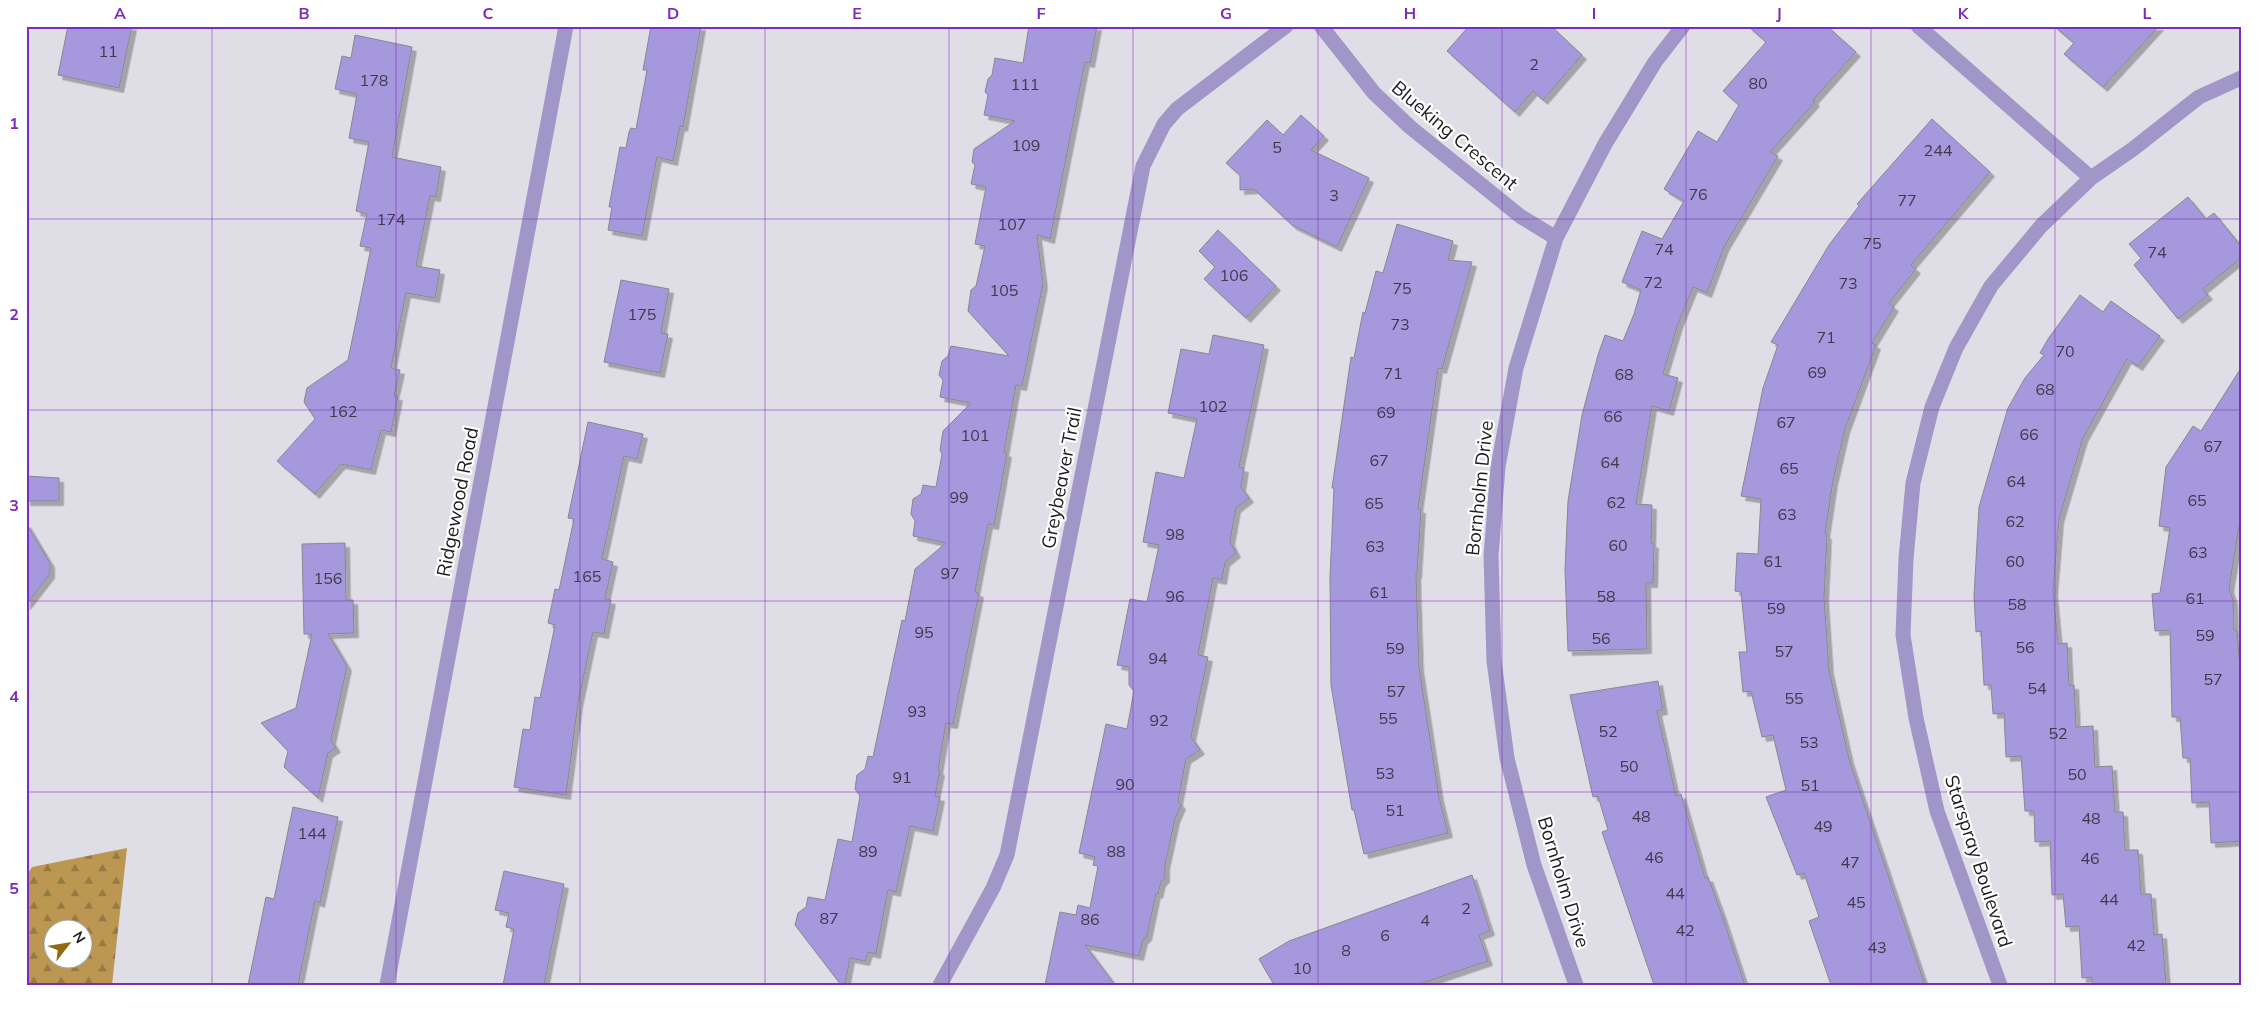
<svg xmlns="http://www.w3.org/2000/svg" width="2267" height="1011" viewBox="0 0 2267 1011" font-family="Mulish,sans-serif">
	<defs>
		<pattern id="forest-firs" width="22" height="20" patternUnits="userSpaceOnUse" patternTransform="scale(1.25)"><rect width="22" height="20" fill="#bb9751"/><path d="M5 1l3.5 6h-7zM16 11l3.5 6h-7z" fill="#977a43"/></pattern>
		<filter id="shadow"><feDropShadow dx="4.5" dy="4.5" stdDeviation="0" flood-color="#0004"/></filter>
	</defs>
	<rect width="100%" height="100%" fill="#dfdee7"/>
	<!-- forest -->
	<path fill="url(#forest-firs)" fill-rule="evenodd" d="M127 848 112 985H26V876L32 867ZM52 928H82V958H52Z"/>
	<!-- building -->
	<path fill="#a598dc" stroke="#88878e" filter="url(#shadow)" d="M68 26H132L119 88 58 75Z
		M651 26H701L683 127 680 126 673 161 657 157 642 236 608 230 612 207H609L620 147 626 148 629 132 631 128 636 129 647 70H643Z
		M1029 26H1097L1090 63 1085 62 1050 239 1037 235 1043 284 1022 386 1016 385 1004 452 1007 453 994 525 988 524 975 592 979 593 953 724 946 723 938 770 940 771 935 796 940 797 933 831 910 826 896 892 888 890 876 954 868 952 865 961 850 958 845 985H841L795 925 798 913 806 907 808 897 825 900 838 839 852 842 860 796 855 789 857 775 865 769 868 756 873 757 902 620 905 621 915 569 946 543 913 536 915 521 911 514 913 499 921 494 923 485 936 487 942 454 940 450 943 431 971 403 940 397 943 380 939 375 942 361 948 356 951 346 1009 356 968 311 971 290 976 286 985 246 975 244 986 187 971 184 975 165 972 162 974 149 1015 121 984 115 988 95 985 92 988 79 992 75 995 58 1023 63Z
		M1469 26H1551L1582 55 1543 100 1533 91 1515 112 1447 51Z
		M1748 26H1827L1856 52 1813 100 1815 102 1770 152 1778 156 1724 247 1707 293 1693 287 1678 324 1663 374 1678 378 1669 411 1652 406 1636 504 1652 505 1651 543 1654 544 1653 583H1646L1647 649 1568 651 1565 569 1568 501 1582 415 1598 355 1605 335 1623 341 1634 314 1641 290 1622 282 1642 231 1662 239 1684 201 1664 189 1698 131 1717 142 1739 105 1723 91 1766 42Z
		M2054 26H2159L2103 87 2064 54 2074 43Z
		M355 35 412 47 392 157 441 167 436 197 430 196 416 266 440 270 435 298 406 293 391 368 400 370 394 396H398L391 432 381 430 371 470 341 464 315 494 277 461 315 419 304 402 307 388 348 360 371 248 360 246 367 214 356 211 369 142 349 138 357 94 335 89 342 56 351 58Z
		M1301 115 1324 136 1311 150 1369 178 1337 247 1292 225 1254 189 1240 190V175L1226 163 1267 120 1283 135Z
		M1932 119 1990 172 1911 265 1916 269 1889 303 1894 307 1872 343 1876 345 1845 429 1833 481 1825 534 1827 535 1824 598 1829 670 1849 759 1925 985H1831L1809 921 1819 917 1804 873 1797 875 1766 797 1786 790 1773 735 1762 737 1751 691 1743 692 1739 652H1747L1741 592 1735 591 1737 553 1758 554 1761 499 1741 496 1763 388 1778 345 1771 342 1829 245 1859 206 1857 204Z
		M2188 197 2206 219 2214 213 2241 246V258L2203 289 2208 295 2178 319 2134 265 2141 258 2129 244Z
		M1397 224 1453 241 1448 260 1472 262 1442 369 1438 368 1418 509H1421L1417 574H1416L1419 667 1439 797 1448 833 1364 854 1354 810H1352L1331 685 1330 577 1334 488H1332L1351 357 1354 358 1363 312 1365 313 1376 271 1383 273Z
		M1218 230 1276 286 1246 318 1204 279 1215 267 1199 251Z
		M621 280 669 289 661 333 668 334 660 373 604 362Z
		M2080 295 2103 312 2111 301 2160 336 2138 366 2127 359 2083 438 2059 519 2053 591 2058 644 2067 643 2069 685H2074L2076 727 2093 726 2095 767 2112 766 2115 812H2123L2125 850H2138L2141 894H2151L2154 935 2162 934 2166 985H2092V977L2082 978 2079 926 2066 927 2063 894 2052 895 2050 841 2035 842 2034 811H2025L2021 756 2006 757 2004 713 1993 714 1991 685H1984L1981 631 1976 632 1974 596 1979 507 1999 438 2008 408 2025 378 2044 355 2040 353 2048 339Z
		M1213 335 1264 345 1239 467 1244 468 1241 487 1249 498 1236 508 1230 541 1236 553 1225 562 1222 580 1213 578 1198 655 1208 657 1191 737 1200 750 1186 759 1178 801 1181 805 1175 819 1165 865V878L1161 882 1158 894 1156 893 1147 936 1143 940 1139 956 1085 945 1115 985H1045L1060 912 1076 915 1078 905 1090 908 1098 866 1093 865 1095 857 1079 853 1106 724 1127 729 1134 691 1129 685V667L1117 665 1130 599 1147 602 1159 545 1143 542 1156 472 1184 478 1197 419 1168 413 1181 349 1209 354Z
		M2241 368V515L2229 588 2233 600 2234 630H2237L2241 682V841L2211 843 2209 802 2192 803 2190 758H2183L2180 717H2172L2170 630 2155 631 2152 594 2160 593 2170 528 2159 526 2166 467 2193 426 2201 431Z
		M588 422 643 434 637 459 624 456 602 559 613 562 605 599 611 600 604 634 593 632 578 703 566 795 514 787 523 729 530 730 535 697 540 698 555 625 548 623 555 589 559 590 574 519 568 518Z
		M26 476 59 478V501H26Z
		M26 523 50 563V574L26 605Z
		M345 543 346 600H353L354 633 328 634 347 666 331 740 336 748 328 753 318 798 284 767 288 751 261 723 296 708 312 634H304L302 544Z
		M1658 681 1663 710 1657 711 1676 796 1681 794 1705 878 1708 877 1722 915 1745 985H1654L1602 832 1608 830 1598 796 1593 797 1570 695Z
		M293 807 338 817 320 903 315 901 298 985H248L266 897 274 899Z
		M504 871 564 884 544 985H503L514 929 506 927 509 913 495 910Z
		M1472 875 1490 931 1479 935 1488 961 1417 985H1274L1259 959 1289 941Z"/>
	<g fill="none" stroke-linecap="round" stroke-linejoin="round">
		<!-- street -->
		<path stroke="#a097c8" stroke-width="15" d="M1321 26 1374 93 1410 127 1520 216 1556 238
			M1918 26 2091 178
			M387 985 566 26
			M940 985 993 888 1007 855 1143 166 1164 124 1177 109 1286 26
			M1576 985 1534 865 1507 758 1494 661 1491 556 1498 467 1516 368 1556 238 1605 144 1655 62 1683 26
			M2000 985 1937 811 1916 718 1903 635 1906 559 1913 483 1932 407 1956 348 1991 286 2041 226 2091 178 2133 149 2199 97 2241 78"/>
	</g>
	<!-- grid -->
	<path fill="none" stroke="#7b2cbf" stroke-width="1" stroke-opacity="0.55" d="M212 26V985M396 26V985M580 26V985M765 26V985M949 26V985M1133 26V985M1318 26V985M1502 26V985M1686 26V985M1871 26V985M2055 26V985M26 219H2241M26 410H2241M26 601H2241M26 792H2241"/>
	<g text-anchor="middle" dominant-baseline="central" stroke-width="4.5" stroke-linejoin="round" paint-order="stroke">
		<!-- number labels -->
		<g font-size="16" fill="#3e3a4d">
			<text x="108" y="51">11</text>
			<text x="1534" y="64">2</text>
			<text x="374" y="80">178</text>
			<text x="1758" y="83">80</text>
			<text x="1025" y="84">111</text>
			<text x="1026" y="145">109</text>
			<text x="1277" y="147">5</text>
			<text x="1938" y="150">244</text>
			<text x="1698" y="194">76</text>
			<text x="1334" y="195">3</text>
			<text x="1907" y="200">77</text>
			<text x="391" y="219">174</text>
			<text x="1012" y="224">107</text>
			<text x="1872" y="243">75</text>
			<text x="1664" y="249">74</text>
			<text x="2157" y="252">74</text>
			<text x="1234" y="275">106</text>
			<text x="1653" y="282">72</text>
			<text x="1848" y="283">73</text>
			<text x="1402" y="288">75</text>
			<text x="1004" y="290">105</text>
			<text x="642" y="314">175</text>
			<text x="1400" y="324">73</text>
			<text x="1826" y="337">71</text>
			<text x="2065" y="351">70</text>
			<text x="1817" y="372">69</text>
			<text x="1393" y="373">71</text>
			<text x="1624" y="374">68</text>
			<text x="2045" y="389">68</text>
			<text x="1213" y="406">102</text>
			<text x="343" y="411">162</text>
			<text x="1386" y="412">69</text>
			<text x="1613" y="416">66</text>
			<text x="1786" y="422">67</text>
			<text x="2029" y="434">66</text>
			<text x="975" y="435">101</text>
			<text x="2213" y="446">67</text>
			<text x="1379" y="460">67</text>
			<text x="1610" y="462">64</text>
			<text x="1789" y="468">65</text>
			<text x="2016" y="481">64</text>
			<text x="959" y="497">99</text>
			<text x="2197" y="500">65</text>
			<text x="1616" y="502">62</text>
			<text x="1374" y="503">65</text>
			<text x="1787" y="514">63</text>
			<text x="2015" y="521">62</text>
			<text x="1175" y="534">98</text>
			<text x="1618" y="545">60</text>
			<text x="1375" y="546">63</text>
			<text x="2198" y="552">63</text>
			<text x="1773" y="561">61</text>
			<text x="2015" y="561">60</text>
			<text x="950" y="573">97</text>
			<text x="587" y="576">165</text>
			<text x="328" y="578">156</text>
			<text x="1379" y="592">61</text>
			<text x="1175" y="596">96</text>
			<text x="1606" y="596">58</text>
			<text x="2195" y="598">61</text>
			<text x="2017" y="604">58</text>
			<text x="1776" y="608">59</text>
			<text x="924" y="632">95</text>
			<text x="2205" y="635">59</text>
			<text x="1601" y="638">56</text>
			<text x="2025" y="647">56</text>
			<text x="1395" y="648">59</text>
			<text x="1784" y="651">57</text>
			<text x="1158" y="658">94</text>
			<text x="2213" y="679">57</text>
			<text x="2037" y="688">54</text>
			<text x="1396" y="691">57</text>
			<text x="1794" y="698">55</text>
			<text x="917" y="711">93</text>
			<text x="1388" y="718">55</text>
			<text x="1159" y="720">92</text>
			<text x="1608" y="731">52</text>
			<text x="2058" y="733">52</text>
			<text x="1809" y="742">53</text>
			<text x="1629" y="766">50</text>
			<text x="1385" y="773">53</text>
			<text x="2077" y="774">50</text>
			<text x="902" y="777">91</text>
			<text x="1125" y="784">90</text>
			<text x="1810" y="785">51</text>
			<text x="1395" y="810">51</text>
			<text x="1641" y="816">48</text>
			<text x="2091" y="818">48</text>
			<text x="1823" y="826">49</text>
			<text x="312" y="833">144</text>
			<text x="868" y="851">89</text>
			<text x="1116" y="851">88</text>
			<text x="1654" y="857">46</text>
			<text x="2090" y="858">46</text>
			<text x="1850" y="862">47</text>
			<text x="1675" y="893">44</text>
			<text x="2109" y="899">44</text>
			<text x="1856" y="902">45</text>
			<text x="1466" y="908">2</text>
			<text x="829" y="918">87</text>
			<text x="1090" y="919">86</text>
			<text x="1425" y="920">4</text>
			<text x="1685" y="930">42</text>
			<text x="1385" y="935">6</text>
			<text x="2136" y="945">42</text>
			<text x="1877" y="947">43</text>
			<text x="1346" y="950">8</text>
			<text x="1302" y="968">10</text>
		</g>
		<!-- street labels -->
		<g font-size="19" fill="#1b1a1d" stroke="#fff">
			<text transform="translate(1455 135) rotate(40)">Blueking Crescent</text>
			<text transform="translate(1061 478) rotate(-79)">Greybeaver Trail</text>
			<text transform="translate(1479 488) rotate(-84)">Bornholm Drive</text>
			<text transform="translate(457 502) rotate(-79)">Ridgewood Road</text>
			<text transform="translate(1979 861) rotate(72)">Starspray Boulevard</text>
			<text transform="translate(1564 882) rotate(73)">Bornholm Drive</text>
		</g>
	</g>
	<!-- border -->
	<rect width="2267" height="1011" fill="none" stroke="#ffffff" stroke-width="55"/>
	<!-- north arrow -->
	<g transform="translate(68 944) rotate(59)"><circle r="24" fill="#ffffff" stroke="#a4a3a5"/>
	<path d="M0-4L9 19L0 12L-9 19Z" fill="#916a11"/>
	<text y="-8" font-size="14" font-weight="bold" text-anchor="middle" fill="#1b1a1d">N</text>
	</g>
	<rect x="28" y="28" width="2212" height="956" fill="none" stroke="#7b2cbf" stroke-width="2"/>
	<g font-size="16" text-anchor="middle" font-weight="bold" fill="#7b2cbf">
		<text x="120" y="19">A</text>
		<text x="304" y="19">B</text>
		<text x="488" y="19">C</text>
		<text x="673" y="19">D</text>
		<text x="857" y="19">E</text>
		<text x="1041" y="19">F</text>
		<text x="1226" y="19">G</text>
		<text x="1410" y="19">H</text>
		<text x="1594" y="19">I</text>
		<text x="1779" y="19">J</text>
		<text x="1963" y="19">K</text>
		<text x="2147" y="19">L</text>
		<text x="14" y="129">1</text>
		<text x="14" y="320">2</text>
		<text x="14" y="511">3</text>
		<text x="14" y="702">4</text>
		<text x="14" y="894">5</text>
	</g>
</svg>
